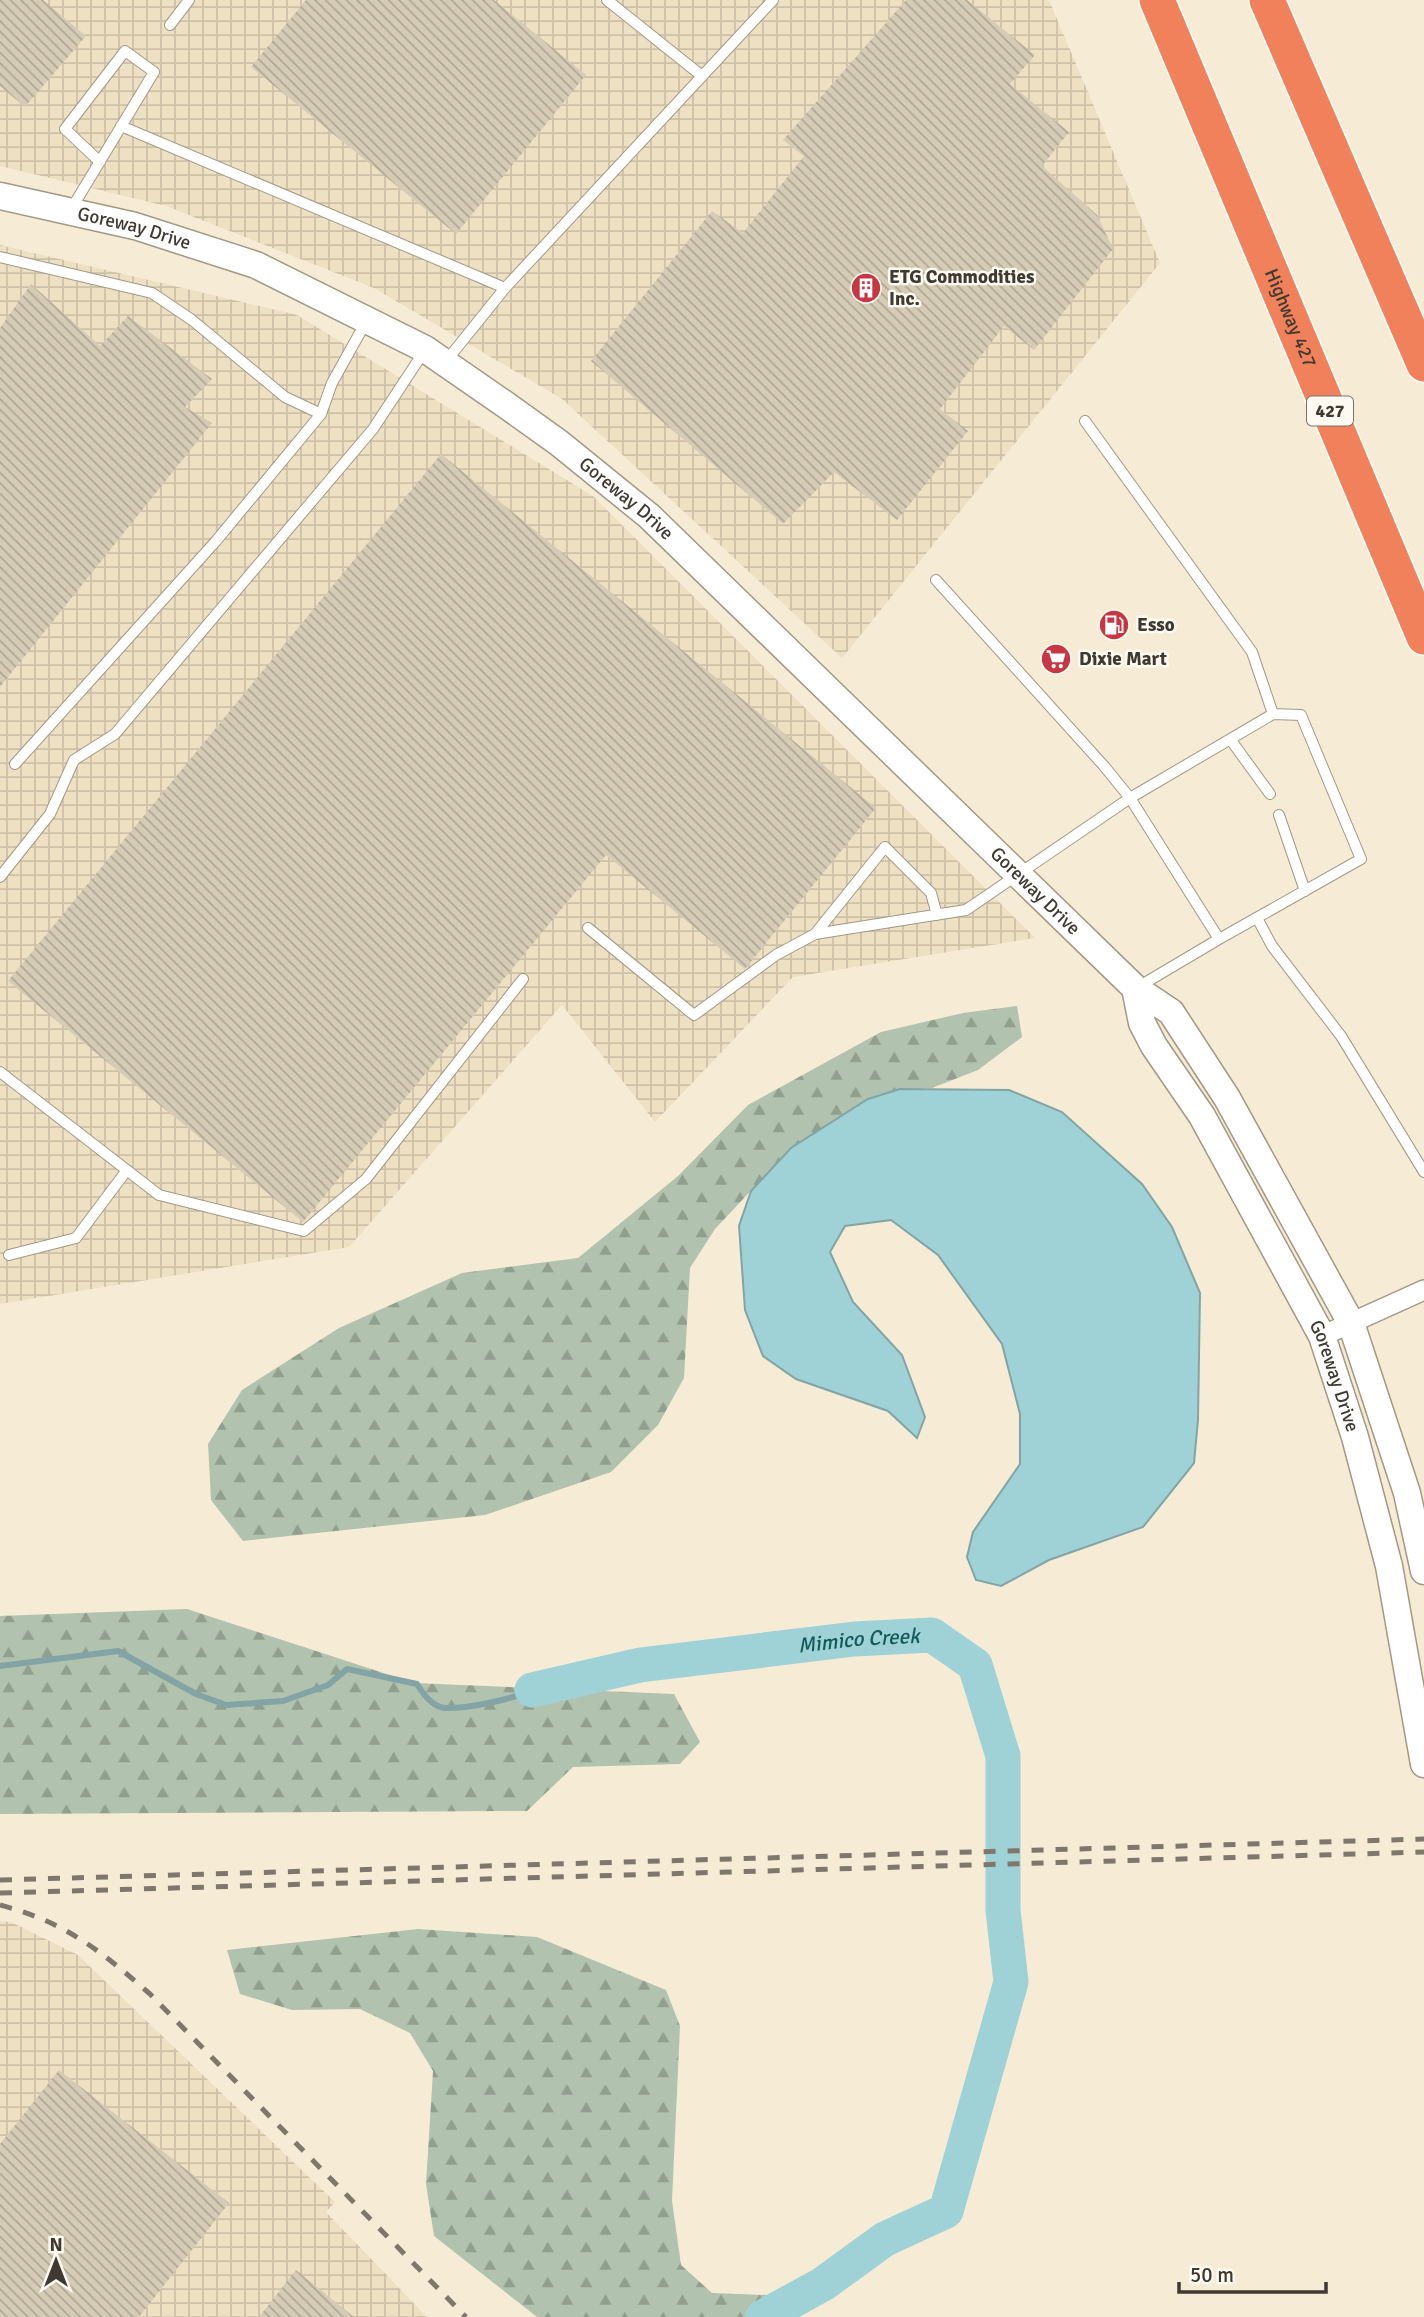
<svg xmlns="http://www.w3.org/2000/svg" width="1424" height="2317" viewBox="0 0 1424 2317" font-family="Signika,sans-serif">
	<defs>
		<pattern id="industrial-grid" width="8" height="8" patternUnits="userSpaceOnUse" patternTransform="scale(1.75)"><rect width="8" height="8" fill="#eee0c3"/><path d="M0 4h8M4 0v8" fill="none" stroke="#cdc1a8"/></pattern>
		<pattern id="forest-firs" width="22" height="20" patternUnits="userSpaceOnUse" patternTransform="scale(1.75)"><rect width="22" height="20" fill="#b1c2ae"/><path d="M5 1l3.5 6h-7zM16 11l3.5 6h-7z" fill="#919f8e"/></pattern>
		<pattern id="building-back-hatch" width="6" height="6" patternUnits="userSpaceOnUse" patternTransform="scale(1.75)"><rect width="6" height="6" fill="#d6ccb6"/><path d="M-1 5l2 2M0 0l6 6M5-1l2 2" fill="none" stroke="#afa795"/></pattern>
	</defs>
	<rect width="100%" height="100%" fill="#f6ecd6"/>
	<!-- industrial -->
	<path fill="url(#industrial-grid)" d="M0 0H1049L1160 263 842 658 562 399 374 288 166 206 0 166Z
		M0 245 297 315 593 496 1035 938 793 977 655 1122 562 1005 349 1247 0 1304Z
		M0 1921 11 1922 78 1955 335 2202 326 2212 427 2317H0Z"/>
	<!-- forest -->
	<path fill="url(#forest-firs)" d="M1017 1006 1022 1037 978 1070 932 1088 900 1089 868 1099 791 1148 715 1229 690 1268 684 1378 658 1425 611 1472 485 1515 243 1541 211 1500 208 1444 242 1390 339 1328 462 1273 578 1258 678 1176 748 1105 881 1032 963 1013Z
		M187 1609 414 1683 674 1694 700 1742 680 1764 573 1767 527 1811 0 1814V1616Z
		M418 1929 537 1937 666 1990 680 2026 672 2201 681 2265 712 2293 767 2295 785 2317H537L434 2236 426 2184 433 2071 410 2033 360 2009 292 2010 240 1994 227 1950Z"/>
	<!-- water -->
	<path fill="#9fd2d6" stroke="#82a4a4" stroke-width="2" d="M900 1089 1009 1090 1062 1112 1142 1184 1172 1227 1200 1293 1198 1420 1194 1463 1143 1527 1049 1560 1001 1586 976 1580 967 1557 973 1532 1020 1464V1414L1002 1344 938 1255 891 1220 845 1226 830 1252 853 1302 902 1355 925 1417 917 1438 888 1411 796 1379 763 1356 745 1310 739 1226 751 1191 791 1148 868 1099Z"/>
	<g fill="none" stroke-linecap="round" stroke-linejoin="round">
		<!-- stream -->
		<path stroke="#82a4a4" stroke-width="6" d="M0 1666 118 1651 196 1694 226 1705 283 1701 328 1685 347 1669 417 1684C423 1694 432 1707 445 1708 467 1709 513 1699 532 1690"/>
		<!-- river -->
		<path stroke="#9fd2d6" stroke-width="35" id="s1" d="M532 1690 640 1665 855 1639 932 1635 975 1665 1003 1756V1910L1011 1982 946 2211 885 2239 823 2284 763 2317"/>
	</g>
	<!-- building -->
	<path fill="url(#building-back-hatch)" d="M0 0H43L86 36 25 107 0 86Z
		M306 0H494L586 75 456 234 251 67Z
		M906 0H967L1035 55 1010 84 1069 132 1042 166 1097 215 1113 249 1034 350 1004 326 940 409 968 431 897 520 834 472 783 524 591 361 712 211 743 233 804 156 783 140Z
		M31 284 100 346 128 316 212 379 185 407 212 423 0 687V328Z
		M441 454 876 808 745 969 606 855 303 1222 8 981Z
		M59 2070 229 2203 139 2317H0V2144Z
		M296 2270 354 2317H259Z"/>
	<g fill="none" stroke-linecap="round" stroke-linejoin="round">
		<!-- service casing -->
		<g stroke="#a29883" stroke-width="12">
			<path id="service" d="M607 0 702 76
				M170 25 189 0
				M121 126 505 288 447 360
				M70 211 154 72 125 51 65 129 100 162
				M0 257 152 293 192 320 285 397 321 414
				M505 288 773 0
				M1085 421 1252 652 1273 714
				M936 580 1104 766 1130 798 1273 714 1301 715 1361 859 1219 939
				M1230 739 1270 794
				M15 764 216 541 321 414 332 383 367 320
				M1279 815 1305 891
				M0 877 50 814 74 760 115 734 373 429 425 350
				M1257 918 1272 946 1341 1036 1424 1172
				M588 928 694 1015 776 955 815 934 966 910 1130 798 1219 939 1138 987
				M815 934 885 847 931 893 937 915
				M0 1072 159 1195 304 1231 366 1179 523 979
				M9 1255 76 1238 127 1170"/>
		</g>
		<!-- minor casing -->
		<g stroke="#a29883" stroke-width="22">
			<path id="minor" d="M1322 1336 1424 1290"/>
		</g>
		<!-- secondary casing -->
		<g stroke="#a29883" stroke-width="29">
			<g id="secondary">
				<path id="s2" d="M0 196 135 226 256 265 425 349 506 405 559 443 649 516 1135 988 1171 1012 1227 1098 1351 1323 1407 1493 1424 1571"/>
				<path id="s3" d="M1135 988 1142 1023 1154 1046 1202 1116 1322 1336 1355 1437 1389 1566 1424 1764"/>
			</g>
		</g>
		<!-- motorway casing -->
		<g stroke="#fff" stroke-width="38">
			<g id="motorway">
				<path id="s4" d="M1157 0 1424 637"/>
				<path d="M1267 0 1424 364"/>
			</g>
		</g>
		<!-- service -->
		<use href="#service" stroke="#fff" stroke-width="10"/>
		<!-- minor -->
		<use href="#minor" stroke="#fff" stroke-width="19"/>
		<!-- secondary -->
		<use href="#secondary" stroke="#fff" stroke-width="26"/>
		<!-- motorway -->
		<use href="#motorway" stroke="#f0815b" stroke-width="35"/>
		<!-- rail -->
		<path stroke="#7e776a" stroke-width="5" stroke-dasharray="12 12" stroke-linecap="butt" d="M0 1880 1424 1839
			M0 1893 1424 1852
			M0 1905C65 1922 100 1950 150 1994L466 2317"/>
	</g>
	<!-- icons -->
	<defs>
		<g id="building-disc" transform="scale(1.575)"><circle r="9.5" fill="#c73743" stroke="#fefaf1"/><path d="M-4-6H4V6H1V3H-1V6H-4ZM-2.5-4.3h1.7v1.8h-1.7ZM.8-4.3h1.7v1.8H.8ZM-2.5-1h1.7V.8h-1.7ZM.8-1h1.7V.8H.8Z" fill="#fff"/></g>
		<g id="fuel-disc" transform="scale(1.575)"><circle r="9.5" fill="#c73743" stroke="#fefaf1"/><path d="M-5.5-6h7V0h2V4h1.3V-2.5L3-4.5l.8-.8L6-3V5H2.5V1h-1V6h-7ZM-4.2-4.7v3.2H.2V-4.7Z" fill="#fff"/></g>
		<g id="supermarket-disc" transform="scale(1.575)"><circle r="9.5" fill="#c73743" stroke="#fefaf1"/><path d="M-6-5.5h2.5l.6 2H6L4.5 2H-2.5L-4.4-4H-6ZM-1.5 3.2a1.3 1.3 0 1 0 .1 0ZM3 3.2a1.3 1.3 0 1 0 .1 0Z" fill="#fff"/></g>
	</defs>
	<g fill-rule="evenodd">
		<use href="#building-disc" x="866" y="288"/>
		<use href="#fuel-disc" x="1114" y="625"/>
		<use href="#supermarket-disc" x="1056" y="659"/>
	</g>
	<g text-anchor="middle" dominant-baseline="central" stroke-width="5" stroke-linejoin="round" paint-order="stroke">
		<!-- shield labels -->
		<rect fill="#fefaf1" stroke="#78736b" stroke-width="2" x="1307" y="396.5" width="46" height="29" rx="5"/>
		<g font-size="18" font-weight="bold" fill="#3e3931">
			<text x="1330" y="411">427</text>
		</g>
		<!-- street labels -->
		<g font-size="19" fill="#3e3931" stroke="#fefaf1">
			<text stroke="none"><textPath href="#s2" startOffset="138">Goreway Drive</textPath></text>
			<text stroke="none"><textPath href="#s4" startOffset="345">Highway 427</textPath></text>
			<text stroke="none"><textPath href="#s2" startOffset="705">Goreway Drive</textPath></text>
			<text stroke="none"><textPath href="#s2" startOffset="1272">Goreway Drive</textPath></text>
			<text stroke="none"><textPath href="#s3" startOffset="439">Goreway Drive</textPath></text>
		</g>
		<!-- poi labels -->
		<g font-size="19" font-weight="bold" fill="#3e3931" stroke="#fefaf1" text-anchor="start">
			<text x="889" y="277">ETG Commodities<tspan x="889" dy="22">Inc.</tspan></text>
			<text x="1137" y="625">Esso</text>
			<text x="1079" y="659">Dixie Mart</text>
		</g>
		<!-- water labels -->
		<g font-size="21" font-style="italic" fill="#12595e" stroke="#fefaf1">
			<text stroke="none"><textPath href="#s1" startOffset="331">Mimico Creek</textPath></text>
		</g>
	</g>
	<!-- north arrow -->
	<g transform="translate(56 2261)" stroke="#fefaf1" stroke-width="5" paint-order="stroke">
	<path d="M0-5L12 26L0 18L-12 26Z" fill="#3e3931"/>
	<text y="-10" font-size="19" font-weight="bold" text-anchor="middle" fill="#3e3931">N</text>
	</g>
	<!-- scale -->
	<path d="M1179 2282v10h147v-10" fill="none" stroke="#3e3931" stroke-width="3.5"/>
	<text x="1190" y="2282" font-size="21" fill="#3e3931" stroke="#fefaf1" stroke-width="5" paint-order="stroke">50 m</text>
</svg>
